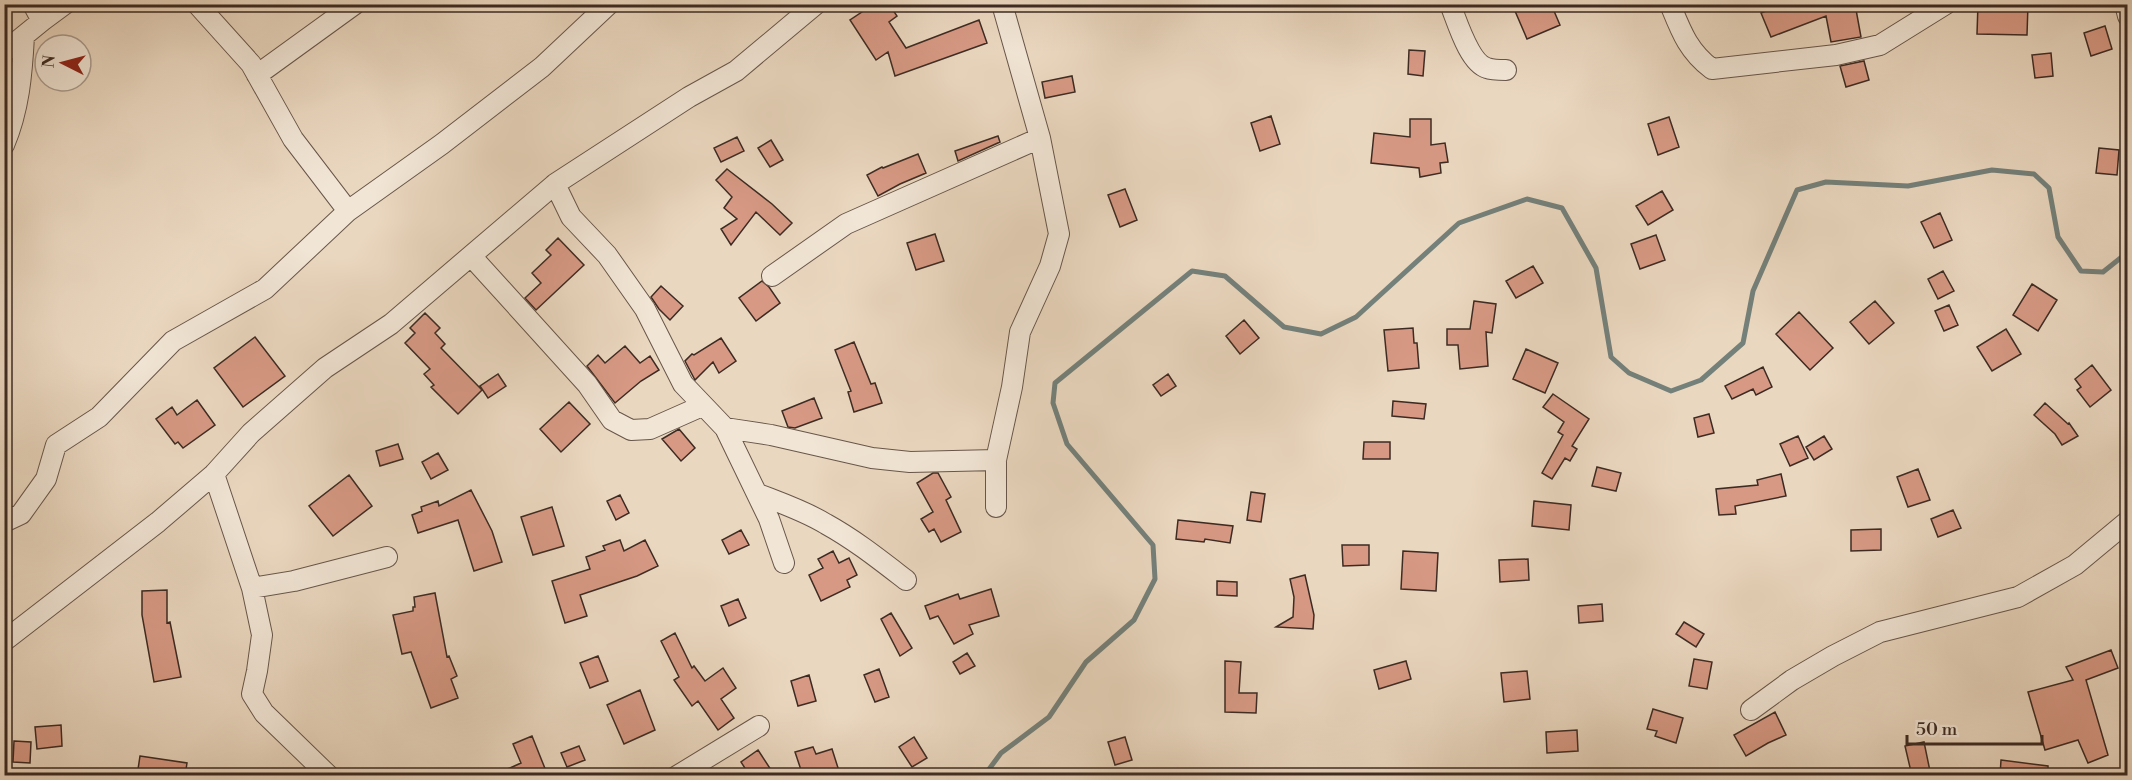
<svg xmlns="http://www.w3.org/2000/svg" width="2132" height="780" viewBox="0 0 2132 780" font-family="'Libre Bodoni',serif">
	<rect width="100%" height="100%" fill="#ead7bf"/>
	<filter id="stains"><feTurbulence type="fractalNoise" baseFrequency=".00333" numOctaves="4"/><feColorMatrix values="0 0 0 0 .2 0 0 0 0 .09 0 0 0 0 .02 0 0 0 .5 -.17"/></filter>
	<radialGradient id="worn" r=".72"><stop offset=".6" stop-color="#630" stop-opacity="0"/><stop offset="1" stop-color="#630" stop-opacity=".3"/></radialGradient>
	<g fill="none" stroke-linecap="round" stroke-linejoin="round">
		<!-- stream -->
		<path stroke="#74807a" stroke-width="5" d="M984 776 1001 753 1049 717 1086 662 1134 620 1155 579 1153 545 1067 444 1053 403 1055 383 1192 271 1225 276 1284 327 1321 334 1356 317 1459 223 1527 199 1562 208 1596 268 1611 357 1629 373 1671 391 1701 380 1743 343 1753 291 1797 190 1826 182 1908 186 1992 170 2034 174 2049 188 2058 237 2081 271 2103 272 2128 252"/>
	</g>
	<!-- building -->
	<path fill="#d79984" stroke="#3d2b23" stroke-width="1.5" d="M874 4H889L897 16 889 22 906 48 979 20 987 43 895 76 888 52 876 60 850 20Z
		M1512 4H1551L1560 25 1527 39Z
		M1764 4H1855L1861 37 1831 42 1826 16 1771 37 1761 13 1766 11Z
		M1978 4H2028L2027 35 1977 34Z
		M2105 26 2112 49 2091 56 2084 33Z
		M1409 50 1425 51 1423 76 1408 74Z
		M2051 53 2053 76 2035 78 2032 55Z
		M1864 61 1869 80 1846 87 1840 66Z
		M1072 76 1075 92 1045 98 1042 82Z
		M1271 116 1280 144 1260 151 1251 123Z
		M1669 117 1679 147 1658 155 1648 124Z
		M1410 119H1431V145L1445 143 1448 162 1440 163 1441 173 1420 177 1419 168 1371 163 1374 133 1410 137Z
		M998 136 1000 142 958 161 955 151Z
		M737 137 744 151 721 162 714 148Z
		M771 140 783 160 770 167 758 148Z
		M2099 148 2119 150 2117 175 2096 173Z
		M918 154 926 173 900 184 878 196 867 175 882 167 883 168Z
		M727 169 772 204 792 223 780 235 756 212 731 245 721 229 737 219 724 208 732 197 716 180Z
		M1125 189 1137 220 1120 227 1108 195Z
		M1662 191 1673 210 1648 225 1636 206Z
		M1940 213 1952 240 1934 248 1921 222Z
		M935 234 944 261 916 270 907 243Z
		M1656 235 1665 260 1640 269 1631 244Z
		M558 238 584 265 536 310 525 298 541 283 532 273 551 255 546 250Z
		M1533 266 1543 283 1516 298 1506 281Z
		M1943 271 1954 291 1938 299 1928 279Z
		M762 281 769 287 780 303 756 321 739 298Z
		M2032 284 2057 300 2038 331 2013 315Z
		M661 286 683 306 670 320 659 309 651 297Z
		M1474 301 1496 304 1492 333 1486 332 1488 366 1460 369 1458 345H1447V329H1470Z
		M1875 301 1894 323 1869 344 1850 322Z
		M1949 305 1958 325 1944 331 1935 311Z
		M1799 312 1833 348 1810 370 1776 334Z
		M425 313 440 328 435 333 445 344 441 348 482 390 458 414 431 387 434 385 424 374 430 369 405 343 415 333 410 328Z
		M1244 320 1259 338 1240 354 1226 336Z
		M1413 328 1414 343H1417L1419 368 1388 371 1384 330Z
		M2006 329 2021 354 1992 371 1977 347Z
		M255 337 285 376 243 407 214 368Z
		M721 338 736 361 719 373 713 362 695 380 685 361 692 354 694 355Z
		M854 342 871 384 875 383 882 403 854 412 848 392 851 391 835 350Z
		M625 346 640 363 650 356 659 370 641 381 615 403 587 366 598 355 605 363Z
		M1526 349 1558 363 1545 393 1513 379Z
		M2092 365 2111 390 2090 407 2077 390 2081 387 2075 379Z
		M1763 367 1772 387 1756 395 1753 389 1732 399 1725 386Z
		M498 374 506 386 488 398 480 386Z
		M1168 374 1176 386 1161 396 1153 385Z
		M1553 394 1589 419 1572 446 1577 449 1570 461 1565 458 1552 479 1542 473 1563 435 1558 432 1564 422 1543 407Z
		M814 398 822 418 795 428 788 427 782 411Z
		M197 400 215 425 183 448 178 442 175 444 156 419 172 407 177 415Z
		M1393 401 1426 404 1424 419 1392 416Z
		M569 402 590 424 561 452 540 429Z
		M2045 403 2068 424 2069 423 2078 436 2062 445 2055 434 2034 415Z
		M1709 414 1714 433 1698 437 1694 418Z
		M679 429 695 448 681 461 662 439Z
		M1798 436 1808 458 1790 466 1780 444Z
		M1824 436 1832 449 1814 460 1806 447Z
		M1364 442H1390V459H1363Z
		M398 444 403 459 380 466 376 451Z
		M438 453 448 470 431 479 422 462Z
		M1597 467 1621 473 1616 491 1592 486Z
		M1918 469 1930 500 1908 507 1897 477Z
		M933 473H938L951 497 946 500 961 532 941 542 934 529 929 532 921 519 933 512 917 483Z
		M1781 474 1786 496 1735 506 1736 514 1719 515 1716 489 1758 485 1757 480Z
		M349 475 372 506 333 536 309 506Z
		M471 490 492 531 502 562 474 571 458 520 418 533 412 515 422 511 421 507 438 501 439 506Z
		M1251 492 1265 494 1261 522 1247 520Z
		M620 495 629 513 616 520 607 501Z
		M1534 501 1571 505 1569 530 1532 526Z
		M552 507 564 546 533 555 521 517Z
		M1953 510 1961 528 1938 537 1931 519Z
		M1178 520 1233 526 1230 543 1205 539 1204 542 1176 539Z
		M1881 529V550L1851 551V530Z
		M741 530 749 545 729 554 722 540Z
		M620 540 624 551 645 540 658 566 637 576 580 595 587 616 565 623 552 581 590 569 586 557 605 550 603 546Z
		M1342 545H1369V565L1343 566Z
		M833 551 839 563 849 558 857 575 847 580 850 587 821 601 809 575 823 568 818 559Z
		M1403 551 1438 553 1436 591 1401 589Z
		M1528 559 1529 580 1500 582 1499 560Z
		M1305 575 1314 615 1313 629 1276 627 1293 617 1294 597 1290 579Z
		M1217 581 1237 582V596L1217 595Z
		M991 589 999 616 969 625 973 634 954 644 938 616 930 619 925 606 958 594 960 599Z
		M167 590V623L170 622 181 677 154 682 142 615V591Z
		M435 593 447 657 449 656 457 676 451 679 458 698 431 708 411 652 402 654 393 615 413 611V607H415L414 597Z
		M738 599 746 618 729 626 721 606Z
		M1602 604 1603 621 1579 623 1578 606Z
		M891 613 912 648 900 656 881 619Z
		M1684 622 1704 634 1696 647 1676 634Z
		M675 633 692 668 694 666 705 681 723 668 736 688 721 699 734 718 718 730 698 701 692 706 674 680 679 677 661 641Z
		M2111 650 2118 668 2086 680 2108 755 2088 763 2078 740 2045 750 2028 692 2073 680 2066 667Z
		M967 653 975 666 960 674 953 662Z
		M598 656 608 681 590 688 580 663Z
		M1694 659 1712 662 1707 689 1689 686Z
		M1225 661 1241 662 1239 693H1257L1256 713 1225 712Z
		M1406 661 1411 679 1379 689 1374 670Z
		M879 669 889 697 875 702 864 675Z
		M1527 671 1530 699 1504 702 1501 673Z
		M809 675 816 701 798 706 791 681Z
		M640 690 655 730 624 744 607 705Z
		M1653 709 1683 718 1676 743 1655 736 1657 731 1647 729Z
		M1775 712 1786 735 1768 743 1746 756 1734 735Z
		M61 725 62 746 37 749 35 727Z
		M1577 730 1578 751 1547 753 1546 732Z
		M532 736 546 771 536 776H492L521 763 513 744Z
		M914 737 927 758 912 767 899 747Z
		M1125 737 1132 760 1115 765 1108 742Z
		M14 741 31 742 30 763 13 762Z
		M1924 742 1931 776H1912L1905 746Z
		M579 746 585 760 567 767 561 753Z
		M813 747 816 754 832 749 839 771 825 776H803L795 752Z
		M758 750 775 776H750L741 762Z
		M140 756 187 763 185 776H137Z
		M2001 760 2048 766V776H2000Z"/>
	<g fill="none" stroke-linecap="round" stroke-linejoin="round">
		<!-- minor casing -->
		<g stroke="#68564a" stroke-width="22">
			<path id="minor" d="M33 4 42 21
				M197 4 251 64 293 139 348 211
				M1450 4C1457 21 1469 63 1487 68 1492 70 1500 70 1506 70
				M1670 4C1681 31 1688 51 1712 69L1836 55 1880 45 1946 4
				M2125 4 2128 16
				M4 52 42 21 65 4
				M257 75 355 4
				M4 145C19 110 22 74 24 36
				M555 184 571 217 607 255 645 309 683 384 725 428 769 519 784 563
				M472 257 587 384 612 420 631 430 650 429 702 406
				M772 276 846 224 1040 138
				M725 428 771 435 872 458 910 462 996 460
				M214 474 252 588 262 635 257 671 252 694 264 713 329 776
				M758 494C781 503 805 511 826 524 855 540 880 560 906 580
				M996 507V460L1012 387 1020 332 1050 266 1059 234 1040 138 1002 4
				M4 522 21 514 46 479 56 445 99 417 173 341 265 289 348 211 442 144 542 67 609 4
				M252 588 294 581 387 557
				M4 641 158 522 214 474 251 433 325 368 391 324 555 184 689 97 736 71 816 4
				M1751 710 1792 680 1833 656 1880 632 2018 597 2075 565 2128 521
				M677 776 759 726"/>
		</g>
		<!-- minor -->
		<use href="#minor" stroke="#f1e5d5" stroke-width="20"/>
	</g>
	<!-- margin -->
	<rect width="2132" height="780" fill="none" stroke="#ead7bf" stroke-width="24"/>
	<rect x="6" y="6" width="2120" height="768" fill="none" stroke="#3d2b23" stroke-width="3"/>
	<rect x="12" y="12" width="2108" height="756" fill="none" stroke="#3d2b23" stroke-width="1.5"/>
	<!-- north arrow -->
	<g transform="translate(63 63) rotate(276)"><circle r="28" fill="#f1e5d5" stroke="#a99b8e" stroke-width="1.5"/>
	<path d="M0-4.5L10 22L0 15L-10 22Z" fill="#8f2418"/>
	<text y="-9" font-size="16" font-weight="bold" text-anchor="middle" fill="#3d2b23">N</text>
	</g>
	<!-- scale -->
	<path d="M1907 735v9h135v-9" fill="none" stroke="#3d2b23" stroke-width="3"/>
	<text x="1916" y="735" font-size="18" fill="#3d2b23" stroke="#f1e5d5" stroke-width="4.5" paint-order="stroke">50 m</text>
	<rect width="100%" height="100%" filter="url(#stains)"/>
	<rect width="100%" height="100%" fill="url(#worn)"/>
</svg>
